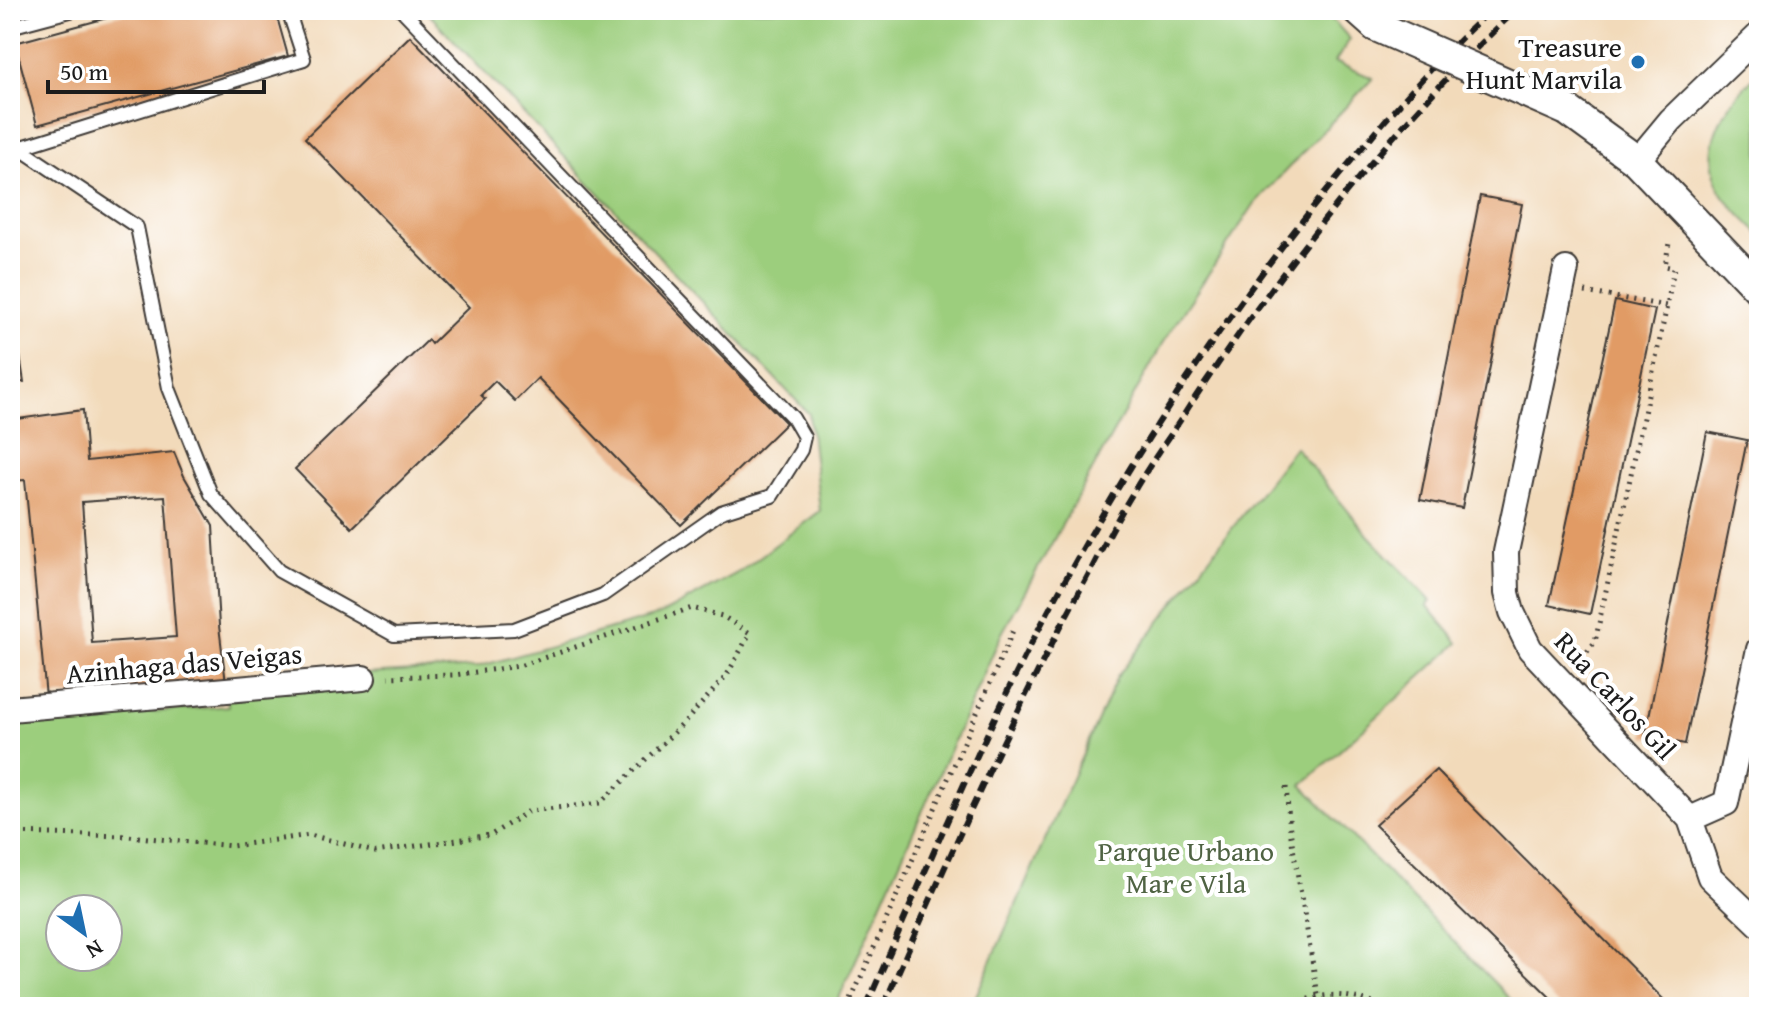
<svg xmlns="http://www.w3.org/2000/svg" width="1769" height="1017" viewBox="0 0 1769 1017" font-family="'Gentium Book Plus',serif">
	<rect width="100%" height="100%" fill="#fff"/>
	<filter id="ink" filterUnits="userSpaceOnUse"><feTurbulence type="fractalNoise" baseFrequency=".0125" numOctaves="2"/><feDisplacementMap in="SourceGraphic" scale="16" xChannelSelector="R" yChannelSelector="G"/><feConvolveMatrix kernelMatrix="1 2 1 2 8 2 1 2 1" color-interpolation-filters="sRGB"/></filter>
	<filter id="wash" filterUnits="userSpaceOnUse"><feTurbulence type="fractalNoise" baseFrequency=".006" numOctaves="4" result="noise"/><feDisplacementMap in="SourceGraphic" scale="32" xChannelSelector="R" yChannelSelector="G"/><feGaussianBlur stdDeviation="1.8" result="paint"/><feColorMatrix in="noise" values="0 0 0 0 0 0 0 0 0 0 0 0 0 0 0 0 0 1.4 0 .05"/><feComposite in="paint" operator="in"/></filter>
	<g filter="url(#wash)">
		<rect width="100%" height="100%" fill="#f2daba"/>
		<!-- green -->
		<path fill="#9cce7d" stroke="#5c754c" stroke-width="2" fill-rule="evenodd" d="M425 10H1324L1350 39 1335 62 1373 78 1255 203 1164 341 1002 633 835 1007H10V723L228 706 226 683 477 667 660 615 741 571 820 511 809 414ZM60 909H108V957H60Z
			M1753 78 1759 79V234C1746 220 1730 207 1721 191 1696 149 1724 107 1753 78Z
			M1295 447 1368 535 1431 601 1427 605 1458 643 1302 785 1518 1007H971L1117 677Z"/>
		<g id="blocks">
			<!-- building -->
			<path fill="#e19b65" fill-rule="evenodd" d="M136 10H275L288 56 37 125 15 43Z
				M410 36 786 423 681 525 538 378 515 401 495 381 481 395 485 399 352 528 295 469 428 340 431 344 469 307 305 138Z
				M1480 196 1522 204 1462 508 1420 500Z
				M10 290 24 382 10 384Z
				M1615 301 1655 310 1590 614 1549 605Z
				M83 410 87 461 174 452 184 476 213 526 219 626 226 683 46 697 25 480 10 481V420ZM165 496 176 637 92 643 82 502Z
				M1707 432 1747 440 1685 744 1645 736Z
				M1436 770 1671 1007H1560L1375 825Z"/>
		</g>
	</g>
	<g filter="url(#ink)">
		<use href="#blocks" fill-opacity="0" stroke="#3c3834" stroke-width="2"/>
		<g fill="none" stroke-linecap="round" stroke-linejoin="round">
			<!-- service casing -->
			<g stroke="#3c3834" stroke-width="16">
				<path id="service" d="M10 27 74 10
					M10 133 19 148 137 227 169 388 211 494 279 571 394 635 514 629 603 595 721 512 772 496 801 450 804 437 793 418 402 10
					M19 148 304 59 288 10"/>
			</g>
			<!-- minor casing -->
			<g stroke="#3c3834" stroke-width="28">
				<path id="minor" d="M1637 161 1671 120 1759 35
					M1566 269 1506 552 1507 593 1512 612 1530 649 1690 819 1726 803 1759 649
					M10 709 363 678
					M1690 819 1710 877 1759 924"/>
			</g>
			<!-- tertiary casing -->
			<g stroke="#3c3834" stroke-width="34">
				<path id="tertiary" d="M1358 10 1376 26
					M1567 110 1637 161 1759 289"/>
			</g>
			<!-- path -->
			<path stroke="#3c3834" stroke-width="5" stroke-dasharray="2 6" stroke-linecap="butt" d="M1585 292 1667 306
				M1577 664 1595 642 1667 306 1674 268 1665 266 1669 243
				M1286 787 1290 830 1318 995
				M10 833 128 836 232 846 310 835 375 852 491 835 529 811 600 803 685 722 727 675 750 633 722 616 692 608 519 666 454 675 388 677
				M848 1007 1015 626
				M1285 1007C1325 991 1344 992 1384 1007"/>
			<!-- service -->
			<use href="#service" stroke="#fff" stroke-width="12"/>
			<!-- minor -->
			<use href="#minor" stroke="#fff" stroke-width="24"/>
			<!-- tertiary -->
			<use href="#tertiary" stroke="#fff" stroke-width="30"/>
			<!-- rail -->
			<path stroke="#1c1c1c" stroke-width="6" stroke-dasharray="12 6" stroke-linecap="butt" d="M866 1007C919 886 971 762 1031 644 1120 472 1226 309 1351 161 1394 109 1440 57 1490 10
				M883 1007C946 863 1010 719 1085 581 1101 551 1116 520 1134 491 1151 462 1172 434 1190 405 1285 263 1391 127 1516 10"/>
			<!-- tertiary-bridge casing -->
			<g stroke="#3c3834" stroke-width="34" stroke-linecap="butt">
				<path id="tertiary-bridge" d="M1376 26 1567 110"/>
			</g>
			<!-- tertiary-bridge -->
			<use href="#tertiary-bridge" stroke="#fff" stroke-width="30"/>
		</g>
	</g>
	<!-- markers -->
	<circle fill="#1f6fb2" stroke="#fff" stroke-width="3" cx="1638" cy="62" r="8"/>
	<g text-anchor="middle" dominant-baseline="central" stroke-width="8" stroke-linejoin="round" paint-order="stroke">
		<!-- poi labels -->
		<g font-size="28" fill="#1c1c1c" stroke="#fff" text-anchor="end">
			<text x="1622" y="46">Treasure<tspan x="1622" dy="32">Hunt Marvila</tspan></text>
		</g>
		<!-- street labels -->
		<g font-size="28" fill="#1c1c1c" stroke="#fff">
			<text transform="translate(184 663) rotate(-5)">Azinhaga das Veigas</text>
			<text transform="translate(1616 695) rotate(47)">Rua Carlos Gil</text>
		</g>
		<!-- park labels -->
		<g font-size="28" fill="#4f6343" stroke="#fff">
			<text x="1186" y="850">Parque Urbano<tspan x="1186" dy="32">Mar e Vila</tspan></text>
		</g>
	</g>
	<!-- margin -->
	<rect width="1769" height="1017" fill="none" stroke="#fff" stroke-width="40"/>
	<!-- north arrow -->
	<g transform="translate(84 933) rotate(147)"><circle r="38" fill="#ffffff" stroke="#a4a4a4" stroke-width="2"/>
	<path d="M0-6L14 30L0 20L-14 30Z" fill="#1f6fb2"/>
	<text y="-12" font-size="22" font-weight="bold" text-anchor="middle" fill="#1c1c1c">N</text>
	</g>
	<!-- scale -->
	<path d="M48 80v12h216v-12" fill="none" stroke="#1c1c1c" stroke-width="4"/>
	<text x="60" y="80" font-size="24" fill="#1c1c1c" stroke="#ffffff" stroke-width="6" paint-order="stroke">50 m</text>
</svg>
